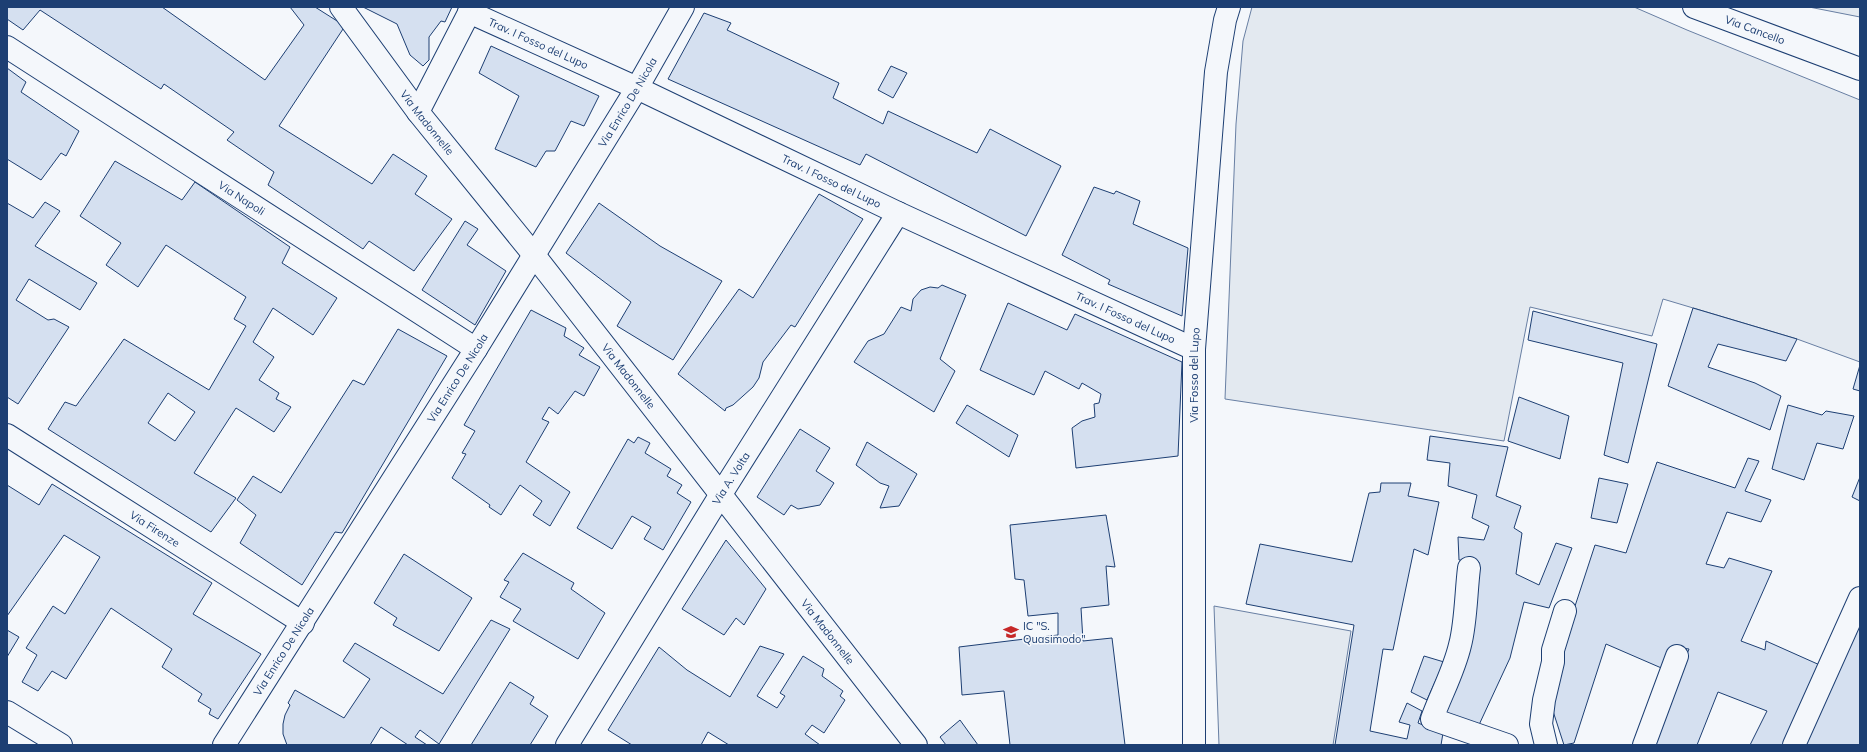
<svg xmlns="http://www.w3.org/2000/svg" width="1867" height="752" viewBox="0 0 1867 752" font-family="Mulish,sans-serif">
	<rect width="100%" height="100%" fill="#f4f7fb"/>
	<!-- green -->
	<path fill="#e3e9f0" stroke="#687fa3" d="M1252 7H1634L1687 30 1860 100V362L1797 339 1663 299 1652 336 1530 307 1504 441 1225 399 1236 124 1243 41Z
		M1809 7H1860V17Z
		M1214 606 1351 631 1333 745H1219Z"/>
	<!-- building -->
	<path fill="#d5e0f0" stroke="#1d3f73" fill-rule="evenodd" d="M7 7H162L265 80 304 25 290 7H315L345 26 279 126 372 184 393 154 427 176 415 194 452 219 414 271 369 241 363 249 268 185 274 172 227 140 234 132 164 84 161 89 40 10 23 30 7 19Z
		M363 7H452L445 22 441 21 429 37V60L423 66 410 55 397 24Z
		M704 13 731 23 727 30 839 83 833 98 883 124 888 111 977 153 990 129 1061 166 1026 236 866 154 860 165 668 79Z
		M491 46 599 96 584 126 571 121 555 151H546L536 167 495 149 519 96 479 73Z
		M891 66 907 73 893 98 878 90Z
		M7 68 26 82 21 92 79 131 66 156 61 153 41 180 7 159Z
		M115 161 182 200 195 182 290 247 282 263 337 298 313 335 273 308 253 342 274 357 259 380 279 393 276 399 291 407 274 432 236 408 194 473 236 498 211 532 48 429 65 402 76 406 124 339 209 390 246 326 234 319 246 297 166 245 138 287 106 265 121 243 80 216ZM168 393 195 412 175 441 148 423Z
		M1094 187 1114 194 1116 191 1140 201 1133 224 1188 248 1182 316 1108 284 1110 280 1062 255Z
		M819 194 863 219 795 327 791 325 763 362 759 378 753 387 733 405 726 408 725 411 678 374 739 289 753 298Z
		M45 202 60 211 35 246 97 283 80 310 29 279 16 300 48 320 54 319 69 327 18 404 7 397V203L33 218Z
		M599 203 660 246 722 281 673 360 617 326 631 302 566 253Z
		M465 221 478 229 467 245 506 271 475 325 422 290Z
		M942 285 966 295 940 359 955 371 934 412 854 362 868 341 884 334 901 307 911 311 913 299 921 290 930 287 938 288Z
		M1008 303 1067 330 1075 314 1182 362 1178 456 1076 468 1072 428 1082 421 1095 417 1094 404 1099 403 1101 394 1082 383 1079 389 1045 371 1034 395 980 370Z
		M1693 308 1797 339 1786 361 1718 344 1708 367 1755 383 1781 396 1770 430 1668 386Z
		M531 310 566 328 564 336 584 348 579 355 600 367 584 396 575 391 558 414 549 407 542 419 549 422 526 462 570 492 550 526 533 515 542 501 520 485 501 515 489 507 490 505 452 478 466 454 462 453 475 431 464 425Z
		M1533 311 1657 344 1628 463 1604 455 1623 363 1528 340Z
		M398 329 447 356 342 533 335 532 302 585 240 543 256 515 237 500 253 476 281 493 353 380 364 385Z
		M1860 365V391L1853 389Z
		M1519 397 1569 416 1560 459 1508 441Z
		M967 405 1018 435 1009 457 956 423Z
		M1788 405 1822 415 1826 411 1854 416 1843 449 1817 443 1804 480 1772 469Z
		M800 429 830 448 816 471 834 483 820 505 798 509 791 505 784 515 757 497Z
		M1430 436 1508 447 1496 496 1521 506 1514 528 1522 533 1516 574 1539 585 1556 543 1572 548 1549 608 1524 602 1510 658 1478 727 1444 715 1474 622 1479 562 1459 560 1458 537 1484 540 1489 526 1472 518 1477 495 1448 486 1450 463 1427 460Z
		M638 437 650 443 645 453 671 469 667 476 682 485 677 493 691 502 663 550 644 539 651 527 632 516 612 549 577 528 628 439 634 443Z
		M867 442 917 474 899 506 880 508 889 486 880 483 856 465Z
		M1748 458 1759 461 1745 491 1771 500 1761 522 1727 512 1706 564 1724 568 1729 558 1772 571 1741 641 1765 650 1766 641 1822 666 1786 745H1750L1767 711 1718 692 1697 745H1650L1689 649 1675 647 1666 670 1606 644 1574 743 1564 745 1551 705 1559 655 1595 545 1626 553 1657 462 1735 488Z
		M1860 477V501L1852 497Z
		M1599 478 1628 484 1617 523 1591 518Z
		M1381 483H1411L1408 496 1439 502 1428 555 1414 549 1393 650 1383 649 1370 731 1407 739 1410 725 1399 722 1407 703 1422 711 1418 723 1443 733 1441 745H1335L1354 625 1246 604 1260 544 1352 562 1369 493 1380 492Z
		M52 484 212 583 193 614 261 654 218 719 209 714 211 709 198 701 202 694 162 667 172 649 111 608 66 679 52 671 38 691 22 682 37 655 26 648 53 606 65 614 100 557 64 535 7 616V485L39 505Z
		M1106 515 1115 567 1106 566 1109 605 1081 608 1083 641 1112 638 1125 745H1010L1004 691 962 695 959 647 1058 635V613L1028 616 1024 580 1015 579 1010 525Z
		M726 540 766 589 744 625 736 618 724 635 682 609Z
		M523 553 574 583 571 589 605 613 578 659 513 621 521 609 500 597 509 582 504 580Z
		M404 554 472 598 439 651 393 625 397 618 374 603Z
		M491 620 510 629 439 744 420 730 415 737 427 745H408L381 727 370 745H287L283 734V724L285 715 290 705 288 703 295 690 344 718 370 679 343 661 355 643 443 694Z
		M1860 621V745H1804Z
		M7 630 19 637 7 657Z
		M760 646 784 654 757 696 777 708 785 696 780 693 803 656 824 669 822 676 843 691 840 696 845 700 824 733 812 725 805 734 820 745H729L708 732 701 745H632L608 730 659 647 687 670 730 697Z
		M1424 656 1444 662 1427 700 1411 692Z
		M510 682 534 697 530 704 548 716 530 745H471Z
		M960 720 978 745H946L940 737Z"/>
	<g fill="none" stroke-linecap="round" stroke-linejoin="round">
		<!-- minor casing -->
		<g stroke="#1d3f73" stroke-width="24">
			<g id="minor">
				<path id="s1" d="M341 7 418 112 534 255 916 745"/>
				<path id="s2" d="M1694 7 1860 69"/>
				<path id="s3" d="M469 12 637 88 898 213 1194 349"/>
				<path id="s4" d="M7 47 476 349"/>
				<path d="M418 112 472 7"/>
				<path id="s5" d="M7 435 303 623"/>
				<path d="M1469 568C1466 592 1466 623 1460 645 1454 671 1441 694 1432 719L1507 745"/>
				<path d="M7 712 61 745"/>
				<path id="s6" d="M224 745 476 349 637 88 683 7"/>
				<path id="s7" d="M567 745 721 494 898 213"/>
				<path id="s8" d="M1194 745V349L1216 72 1225 20 1229 7"/>
				<path d="M1546 745 1541 724 1544 700 1553 662V650L1565 611"/>
				<path d="M1644 745 1677 656"/>
				<path d="M1794 745 1860 598"/>
			</g>
		</g>
		<!-- minor -->
		<use href="#minor" stroke="#f4f7fb" stroke-width="22"/>
	</g>
	<!-- icons -->
	<defs>
		<g id="school-bare" transform="scale(1.2)"><path d="M0-5L7-2L0 1L-7-2ZM-4 1L0 2.5L4 1V4Q0 6-4 4Z" fill="#c62828" stroke="#f4f7fb" stroke-width="2.5" paint-order="stroke"/></g>
	</defs>
	<g fill-rule="evenodd">
		<use href="#school-bare" x="1011" y="632"/>
	</g>
	<g text-anchor="middle" dominant-baseline="central" stroke-width="3" stroke-linejoin="round" paint-order="stroke">
		<!-- street labels -->
		<g font-size="11" fill="#1d3f73" stroke="#f4f7fb">
			<text stroke="none"><textPath href="#s2" startOffset="65">Via Cancello</textPath></text>
			<text stroke="none"><textPath href="#s3" startOffset="76">Trav. I Fosso del Lupo</textPath></text>
			<text stroke="none"><textPath href="#s6" startOffset="759">Via Enrico De Nicola</textPath></text>
			<text stroke="none"><textPath href="#s1" startOffset="144">Via Madonnelle</textPath></text>
			<text stroke="none"><textPath href="#s3" startOffset="400">Trav. I Fosso del Lupo</textPath></text>
			<text stroke="none"><textPath href="#s4" startOffset="279">Via Napoli</textPath></text>
			<text stroke="none"><textPath href="#s3" startOffset="724">Trav. I Fosso del Lupo</textPath></text>
			<text stroke="none"><textPath href="#s8" startOffset="370">Via Fosso del Lupo</textPath></text>
			<text stroke="none"><textPath href="#s1" startOffset="468">Via Madonnelle</textPath></text>
			<text stroke="none"><textPath href="#s6" startOffset="435">Via Enrico De Nicola</textPath></text>
			<text stroke="none"><textPath href="#s7" startOffset="313">Via A. Volta</textPath></text>
			<text stroke="none"><textPath href="#s5" startOffset="175">Via Firenze</textPath></text>
			<text stroke="none"><textPath href="#s1" startOffset="792">Via Madonnelle</textPath></text>
			<text stroke="none"><textPath href="#s6" startOffset="111">Via Enrico De Nicola</textPath></text>
		</g>
		<!-- poi labels -->
		<g font-size="11" fill="#1d3f73" stroke="#f4f7fb" text-anchor="start">
			<text x="1023" y="626">IC "S.<tspan x="1023" dy="13">Quasimodo"</tspan></text>
		</g>
	</g>
	<!-- border -->
	<rect width="1867" height="752" fill="none" stroke="#1d3f73" stroke-width="16"/>
</svg>
